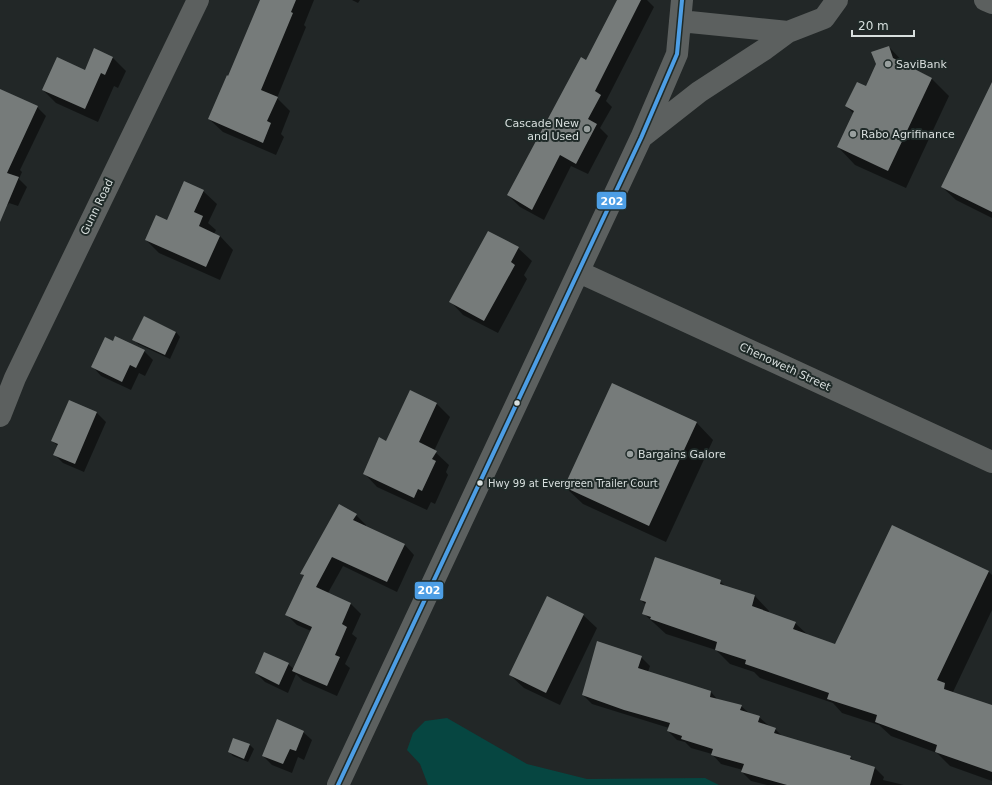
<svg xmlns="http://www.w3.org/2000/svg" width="992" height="785" viewBox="0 0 992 785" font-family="'DejaVu Sans',sans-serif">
	<rect width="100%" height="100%" fill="#222727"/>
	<!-- green -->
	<path fill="#064641" d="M447 718 527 764 587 779 705 778 719 785H428L420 764 407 750 413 733 425 721Z"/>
	<!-- shadow -->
	<path fill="#0007" d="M261 0H314L304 25 306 27 277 98 290 111 281 134 284 137 276 155 223 132 209 119 229 77Z
		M352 0H360L358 3Z
		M618 0H647L654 7 606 101 612 107 600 128 608 136 588 174 571 166 544 220 520 207 508 195 587 62Z
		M889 47 907 66 931 78 949 96 906 188 855 165 838 147 854 114 846 106 866 88Z
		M95 50 113 58 126 71 118 88 114 86 98 122 56 103 43 90 85 71Z
		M992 85V218L956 200 942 187Z
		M0 100 37 107 46 116 20 170 22 172 19 179 27 187 18 206 9 203 8 205 0 202Z
		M203 191 217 204 208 223 216 230 214 234 220 236 233 250 220 280 159 253 146 240Z
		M518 248 532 261 524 275 527 279 498 333 463 315 450 301Z
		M144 317 176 332 180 337 170 359 138 344 134 339Z
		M114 342 144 351 153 360 145 376 139 373 131 390 101 376 93 367Z
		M410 392 437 404 450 417 434 451 449 465 446 472 448 475 435 504 431 502 427 510 377 487 364 473 387 442Z
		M69 401 97 413 106 422 84 472 63 463 54 454 58 446 52 441Z
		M696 422 713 440 666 542 583 504 565 487Z
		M356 515 366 525V526L404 544 414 555 397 592 343 566 328 593 351 604 361 614 352 634 357 638 345 664 350 668 337 696 303 681 296 674 288 693 265 682 256 673 288 664 294 669 311 631 297 625 287 615 304 576 301 573Z
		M893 526 989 572 992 575V610L953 692 992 706V781L950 766 937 753 891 736 879 725 842 713 833 703 760 678 754 672 730 664 716 650 666 634 643 613 646 605 641 600 720 581 726 587 755 596 769 611 768 613 795 623 808 635 836 645Z
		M583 615 597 628 560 705 524 688 510 675Z
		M641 657 650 666 648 672 711 692 718 700 741 706 749 713 759 717 768 725 775 729 783 737 850 757 856 762 875 768 884 777 883 780 904 785H767L751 781 742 772 743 770 721 764 712 754 691 748 685 742 677 740 668 731 669 728 592 704 583 695Z
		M303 732 312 740 304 760 298 757 292 773 272 765 263 756Z
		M234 739 250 745 254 749 248 762 233 756 229 752Z"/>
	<!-- building -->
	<path fill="#767b7a" d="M260 0H296L291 12 293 13 261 90 278 97 267 121 271 123 263 143 208 119 227 75 228 76Z
		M617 0H641L595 91 601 95 588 119 597 124 576 164 560 155 532 210 507 195 581 57 586 60Z
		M889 46 893 58 932 78 888 171 837 147 854 111 845 106 857 82 866 86 876 64 871 52Z
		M94 48 113 57 105 75 101 73 85 109 42 90 57 57 85 70Z
		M992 82V212L941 187Z
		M0 89 38 106 7 173 19 177 0 222Z
		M184 181 204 190 194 212 203 216 199 226 220 236 206 267 145 240 156 215 167 220Z
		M488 231 519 247 511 262 515 265 484 321 449 302Z
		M144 316 176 332 165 355 132 340Z
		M115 336 145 350 136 368 130 365 122 382 91 367 105 337 113 341Z
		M612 383 697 422 649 526 564 487Z
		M410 390 437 403 419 442 437 451 432 459 436 461 422 491 418 489 414 498 363 474 379 437 386 441Z
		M69 400 97 412 75 464 53 455 58 444 51 441Z
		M339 504 357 514 353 520 405 544 387 582 332 557 316 587 351 603 342 624 347 627 335 655 340 657 327 686 292 671 312 627 285 615 304 575 300 574Z
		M892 525 989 571 937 680 945 683 944 689 992 705V772L935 752 937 745 875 722 877 715 827 699 829 693 745 664 746 660 715 650 717 642 650 619 651 617 642 614 646 602 640 600 655 557 721 580 720 584 755 595 752 606 796 622 793 629 835 644Z
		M547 596 584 614 546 693 509 675Z
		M597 641 642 656 638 668 711 691 710 697 742 705 740 710 760 716 758 722 776 728 774 733 851 756 850 759 875 767 870 785H787L741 772 744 764 711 755 713 749 681 739 682 736 667 731 670 723 624 710 582 695Z
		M264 652 289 663 279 685 255 673Z
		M277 719 304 731 296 751 290 749 283 764 262 756Z
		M233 738 250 744 244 759 228 752Z"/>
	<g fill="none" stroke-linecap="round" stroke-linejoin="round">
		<!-- minor -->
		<path stroke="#5c605f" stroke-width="22" d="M985 0 992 3
			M680 21 788 32
			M643 136 699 92 765 49 788 32 824 18 837 0
			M579 272 992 462
			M0 416 15 378 198 0
			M338 785 641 138 677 54 682 0"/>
		<!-- bus-1 casing -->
		<g stroke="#1f2a28" stroke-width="7">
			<path id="bus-1" d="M338 785 641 138 677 54 682 0"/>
		</g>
		<!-- bus-1 -->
		<use href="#bus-1" stroke="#4d9ee5" stroke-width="4"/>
	</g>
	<!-- markers -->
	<g fill="#989f9e" stroke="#1f2a28" stroke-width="1.5">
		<circle cx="888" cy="64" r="4"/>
		<circle cx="587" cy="129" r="4"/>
		<circle cx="853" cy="134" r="4"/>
		<circle cx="630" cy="454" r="4"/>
	</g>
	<g fill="#d8dfde" stroke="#1f2a28" stroke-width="1.5">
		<circle cx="517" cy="403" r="3.5"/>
		<circle cx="480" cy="483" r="3.5"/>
	</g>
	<g text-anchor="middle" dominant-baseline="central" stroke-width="4" stroke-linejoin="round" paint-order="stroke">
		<!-- bus labels -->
		<g font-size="10" fill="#d8dfde" stroke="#1f2a28" text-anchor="start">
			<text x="488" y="483">Hwy 99 at Evergreen Trailer Court</text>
		</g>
		<!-- poi labels -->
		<g font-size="11" fill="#d8dfde" stroke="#1f2a28" text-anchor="start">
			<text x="896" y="64">SaviBank</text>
			<text x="579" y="123" text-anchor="end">Cascade New<tspan x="579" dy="13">and Used</tspan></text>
			<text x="861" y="134">Rabo Agrifinance</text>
			<text x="638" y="454">Bargains Galore</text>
		</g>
		<!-- street labels -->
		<g font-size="11" fill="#d8dfde" stroke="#1f2a28">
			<text transform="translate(97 207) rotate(-64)">Gunn Road</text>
			<text transform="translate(785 367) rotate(25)">Chenoweth Street</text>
		</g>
	</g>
	<g stroke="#1f2a28" stroke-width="1.5">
		<rect x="596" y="191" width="31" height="19" rx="4" fill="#4d9ee5"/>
		<rect x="414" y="581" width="30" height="19" rx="4" fill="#4d9ee5"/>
	</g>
	<g font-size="11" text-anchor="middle" font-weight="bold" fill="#fff">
		<text x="612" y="205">202</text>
		<text x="429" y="594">202</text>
	</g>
	<!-- scale -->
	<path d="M852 30v6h62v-6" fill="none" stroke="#d8dfde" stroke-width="2"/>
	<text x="858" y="30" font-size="12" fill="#d8dfde" stroke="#1f2a28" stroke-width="3" paint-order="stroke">20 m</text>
</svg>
